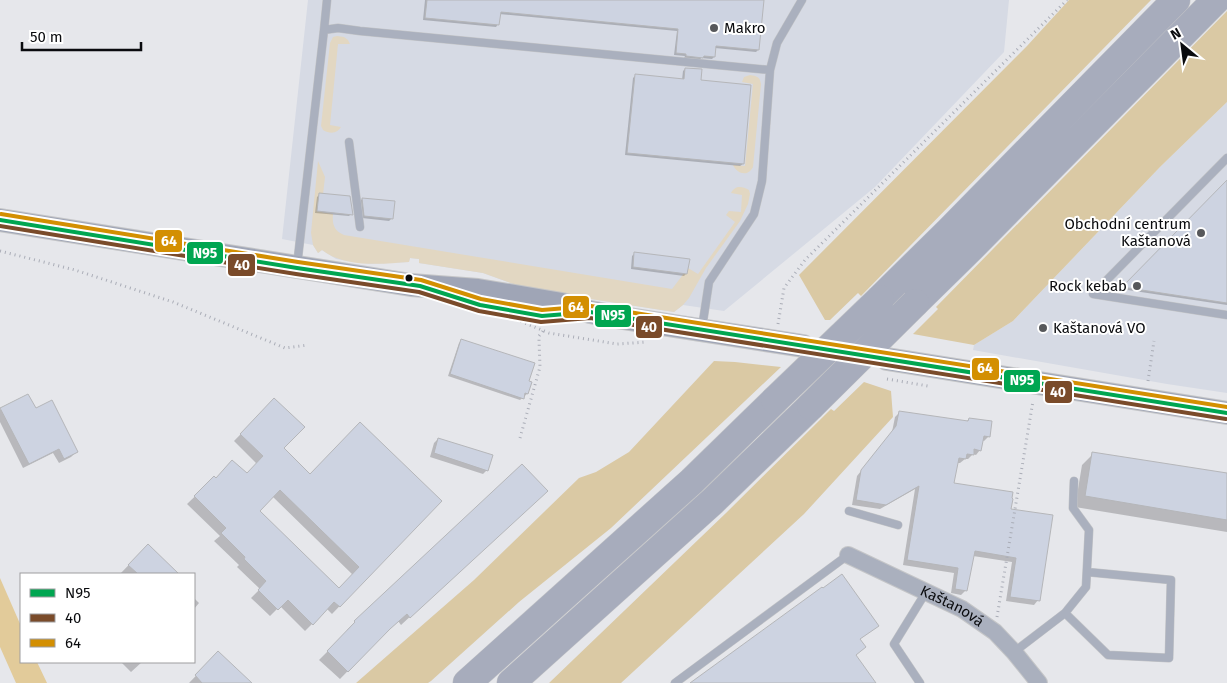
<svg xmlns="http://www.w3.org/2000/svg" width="1227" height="683" viewBox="0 0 1227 683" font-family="'Fira Sans',sans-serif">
	<rect width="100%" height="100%" fill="#e6e7eb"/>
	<!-- built -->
	<path fill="#d6dae4" d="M308 0H1009L1004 52 875 187 724 311 683 305 674 312 527 289 483 273 419 263V259L410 258 409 262 371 264 336 259 322 250 318 253 313 245 282 239Z
		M1227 102V393L1167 384 973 350 974 345 1013 321 1160 167Z"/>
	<!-- green -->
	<path fill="#e2d7c2" d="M337 36 344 37 348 40 350 44H338L330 125 341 127C337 134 330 134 323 130L321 126 330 43 333 37Z
		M750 75C757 76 760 77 761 84L753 167C748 177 737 174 733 165L745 166 753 84 742 82 744 77Z
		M318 161 325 177 321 212 333 214C332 224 334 231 344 235L672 289 688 268 698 274 735 222 726 215 729 211 741 212 742 195 731 193C735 185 742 186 749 190L750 194 748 204 740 221 706 268 689 298 683 305 674 312 527 289 483 273 419 263V259L410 258 409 262C381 264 345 268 322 250L318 253 313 245 311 233Z"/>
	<!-- forest -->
	<path fill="#dac9a4" d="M1069 0H1151L861 296 858 293 830 320H825L799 275 1027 46Z
		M1227 11V102L1160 167 1013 321 974 345 913 334 938 309 936 307Z
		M714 361 735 362 781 367 611 528 519 602 431 681 428 683H356L474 580 579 478 596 472 629 452Z
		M864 382 891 391 893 417 804 514 621 683H549L726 513 831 409 834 411Z"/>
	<!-- water -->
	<path fill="#e2cb9a" d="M0 578 21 626V662H37L47 683H16L0 647Z"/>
	<!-- shadow -->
	<path fill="#0003" fill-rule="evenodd" d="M425 0H763L758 50 756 52 715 48 714 57 712 59 701 58 700 60 684 58 685 56 674 55 677 31 499 14 498 24 496 27 423 20Z
		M685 69 700 82 743 164 740 166 625 155 633 78 635 76 682 80 683 71Z
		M1227 182V305L1121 289Z
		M320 194 351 214 349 216 315 213 317 197Z
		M362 199 392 218 389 221 362 218 360 201Z
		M635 253 686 274 684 276 631 269 632 256Z
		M462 340 528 382 527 394 520 400 448 376 459 343Z
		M274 400 282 448 310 475 441 501 332 614 327 609 305 631 280 606 270 616 251 598 260 589 237 567 239 565 214 541 220 536 187 504 214 478 216 479 247 475 257 464 234 441ZM272 496 353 575 339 589 258 511Z
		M1 409H35L76 452 71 457 59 463 53 453 23 468 0 422V410Z
		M900 412 966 422 969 419 989 436 984 441 982 440 980 450 976 455 973 454 968 459H965L960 463H957L953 484 1010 510 1038 600 1034 605 1006 601 1012 562 973 556 966 590 961 595 951 593 954 573 903 565 915 489 880 509 852 505 857 476 892 432 895 417Z
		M438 439 487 470 483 474 430 457 434 443Z
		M1093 454 1227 475V532L1075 507 1082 465Z
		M538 499 401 625 398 621 382 636 340 679 319 660 348 631 347 630 355 622Z
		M148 545 176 573V574H120Z
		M194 598 199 603 194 609Z
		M218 653 250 683H189Z
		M121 662H142L131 672Z"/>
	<!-- building -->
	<path fill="#cdd3e1" stroke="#b5b6b9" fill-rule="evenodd" d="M427 0H764L759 50 716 46 715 57 704 56 703 58 686 56V54L676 53 678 29 501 12 499 25 425 18Z
		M685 68 702 69 701 80 751 85 744 164 627 153 635 74 684 79Z
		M1227 180V303L1122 287Z
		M319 193 350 196 353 215 317 211Z
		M362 198 395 201 393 219 364 216Z
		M634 252 690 259 687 274 633 267Z
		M461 339 535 363 529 381 532 382 528 394 525 393 524 399 450 374Z
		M28 394 36 408 52 400 78 452 64 459 59 449 29 464 0 408Z
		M274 398 305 427 284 448 310 474 360 422 442 501 340 607 334 602 313 625 288 600 278 610 258 590 266 581 244 559 245 557 221 533 226 528 194 496 214 476 216 478 232 460 247 473 263 456 240 434ZM280 490 359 567 339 588 260 511Z
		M899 411 968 421 969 418 992 421 990 437 984 436 981 451 974 449V455L967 454 966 459 959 458 954 483 1013 492 1012 498 1013 499 1011 509 1053 515 1040 601 1010 597 1016 558 975 551 967 591 955 589 958 568 907 560 919 486 886 505 856 500 861 470 896 426Z
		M438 438 493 455 488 471 434 453Z
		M1092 452 1227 473V520L1085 496Z
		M522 464 548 491 410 618 407 614 390 629 348 672 327 651 355 622 354 621Z
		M148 544 179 574H138L128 565Z
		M842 574 879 626 860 639 866 647 856 655 876 683H690L822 587 823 588Z
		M218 651 252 683H202L195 675Z"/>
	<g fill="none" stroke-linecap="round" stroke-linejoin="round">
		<!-- service casing -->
		<g stroke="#c4c5c7" stroke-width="9">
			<path id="service" d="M324 30 327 0
				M349 142 360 227
				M1227 158 1093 294 1227 315
				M297 266 324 30 338 28 360 31 770 70
				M702 328 709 282 754 214 762 181 770 70 777 43 802 0
				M849 511 898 525
				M1065 613 1086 587 1089 530 1073 508 1074 481
				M1014 652 1065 613 1108 655 1169 658 1171 580 1087 572
				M675 683 848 555
				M920 683 894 644 926 592"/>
		</g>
		<!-- minor casing -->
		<g stroke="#c4c5c7" stroke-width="18">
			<g id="minor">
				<path id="s1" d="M848 555 962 609 995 632 1014 652 1039 683"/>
			</g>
		</g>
		<!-- secondary casing -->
		<g stroke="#c4c5c7" stroke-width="24">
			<path id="secondary" d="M0 220 411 285 478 290 562 304 590 312 616 317 803 346
				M887 359 1227 413"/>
		</g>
		<!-- motorway casing -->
		<g stroke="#c4c5c7" stroke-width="29">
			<path id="motorway" d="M880 299 949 231 1176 0
				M915 303 970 249 1216 0
				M467 683 692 481 775 400
				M511 683 712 502 811 406"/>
		</g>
		<!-- path -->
		<path stroke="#aaadb7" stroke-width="3" stroke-dasharray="1 4" stroke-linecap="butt" d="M0 251 75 270 173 302 285 348 308 345
			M477 311 515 319 549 333 617 344 647 342
			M778 324 784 288 805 260 1067 0
			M887 379 928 386
			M1148 381 1154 341
			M520 438 540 367 539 340V336L543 331
			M997 617 1033 401"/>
		<!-- service -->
		<use href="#service" stroke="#aab0be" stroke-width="8"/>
		<!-- minor -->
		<use href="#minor" stroke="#aab0be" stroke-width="16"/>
		<!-- secondary -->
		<use href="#secondary" stroke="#9fa5b6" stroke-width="22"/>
		<!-- motorway -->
		<use href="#motorway" stroke="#a7acbc" stroke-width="28"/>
		<!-- motorway-bridge casing -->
		<g stroke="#c4c5c7" stroke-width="29" stroke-linecap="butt">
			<path id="motorway-bridge" d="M775 400 880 299
				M811 406 915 303"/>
		</g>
		<!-- motorway-bridge -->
		<use href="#motorway-bridge" stroke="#a7acbc" stroke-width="28"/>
		<!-- bus-1 casing -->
		<g stroke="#fff" stroke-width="8">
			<path id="bus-1" d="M0 220 297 268 420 286 480 305 542 316 590 312 1227 413"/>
		</g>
		<!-- bus-2 casing -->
		<g stroke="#fff" stroke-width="8">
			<path id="bus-2" d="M0 226 296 274 419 292 479 311 541 322 590 318 1226 419"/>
		</g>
		<!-- bus-3 casing -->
		<g stroke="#fff" stroke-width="8">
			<path id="bus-3" d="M1 214 298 262 421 280 481 299 542 310 591 306 1227 407"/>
		</g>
		<!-- bus-1 -->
		<use href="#bus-1" stroke="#00a651" stroke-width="4"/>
		<!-- bus-2 -->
		<use href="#bus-2" stroke="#7a4b2a" stroke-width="4"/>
		<!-- bus-3 -->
		<use href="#bus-3" stroke="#d38f02" stroke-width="4"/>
	</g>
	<!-- markers -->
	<g fill="#57585b" stroke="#fff" stroke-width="2">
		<circle cx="714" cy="28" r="5"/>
		<circle cx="1201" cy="233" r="5"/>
		<circle cx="1137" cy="286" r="5"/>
		<circle cx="1043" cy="328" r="5"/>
	</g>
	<circle fill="#0a0b0e" stroke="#fff" stroke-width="2" cx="409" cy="278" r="4.5"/>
	<g text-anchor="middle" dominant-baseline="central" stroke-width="4" stroke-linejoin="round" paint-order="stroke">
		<!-- poi labels -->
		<g font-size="15" fill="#0a0b0e" stroke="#fff" text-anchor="start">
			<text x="724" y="28">Makro</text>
			<text x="1191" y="224" text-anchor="end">Obchodní centrum<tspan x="1191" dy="17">Kaštanová</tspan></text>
			<text x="1127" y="286" text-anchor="end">Rock kebab</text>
			<text x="1053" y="328">Kaštanová VO</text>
		</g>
		<!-- street labels -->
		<g font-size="15" fill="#0a0b0e" stroke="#fff">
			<text stroke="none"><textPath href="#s1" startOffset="116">Kaštanová</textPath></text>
		</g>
	</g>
	<g stroke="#fff" stroke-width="2">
		<rect x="154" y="229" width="29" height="24" rx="5" fill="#d38f02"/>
		<rect x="186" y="241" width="38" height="24" rx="5" fill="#00a651"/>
		<rect x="227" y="253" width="29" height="24" rx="5" fill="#7a4b2a"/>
		<rect x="562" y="295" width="28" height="24" rx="5" fill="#d38f02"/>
		<rect x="594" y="304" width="38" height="24" rx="5" fill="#00a651"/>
		<rect x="635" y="315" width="28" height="24" rx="5" fill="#7a4b2a"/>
		<rect x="971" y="357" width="29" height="24" rx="5" fill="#d38f02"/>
		<rect x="1003" y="369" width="38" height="24" rx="5" fill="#00a651"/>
		<rect x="1044" y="380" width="29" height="24" rx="5" fill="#7a4b2a"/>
	</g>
	<g font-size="14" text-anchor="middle" font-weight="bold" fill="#fff">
		<text x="169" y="246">64</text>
		<text x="205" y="258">N95</text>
		<text x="242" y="270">40</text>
		<text x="576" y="312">64</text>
		<text x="613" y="320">N95</text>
		<text x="649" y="332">40</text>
		<text x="985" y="373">64</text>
		<text x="1022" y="385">N95</text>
		<text x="1058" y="397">40</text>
	</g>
	<!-- legend -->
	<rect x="20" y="573" width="175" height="90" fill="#ffffff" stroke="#9d9d9f"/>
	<rect x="30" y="589" width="25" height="8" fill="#00a651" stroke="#9d9d9f"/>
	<text x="65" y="598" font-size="15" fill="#0a0b0e">N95</text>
	<rect x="30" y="614" width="25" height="8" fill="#7a4b2a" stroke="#9d9d9f"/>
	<text x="65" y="623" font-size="15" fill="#0a0b0e">40</text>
	<rect x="30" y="639" width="25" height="8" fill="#d38f02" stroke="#9d9d9f"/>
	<text x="65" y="648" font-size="15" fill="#0a0b0e">64</text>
	<!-- north arrow -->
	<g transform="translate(1182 45) rotate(331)" stroke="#ffffff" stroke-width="4" paint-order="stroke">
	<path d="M0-4L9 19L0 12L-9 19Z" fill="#0a0b0e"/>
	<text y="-8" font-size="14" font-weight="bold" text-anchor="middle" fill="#0a0b0e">N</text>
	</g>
	<!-- scale -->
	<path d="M22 42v8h119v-8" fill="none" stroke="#0a0b0e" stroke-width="2.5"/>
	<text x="30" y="42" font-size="15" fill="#0a0b0e" stroke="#ffffff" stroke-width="4" paint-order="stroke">50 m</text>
</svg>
